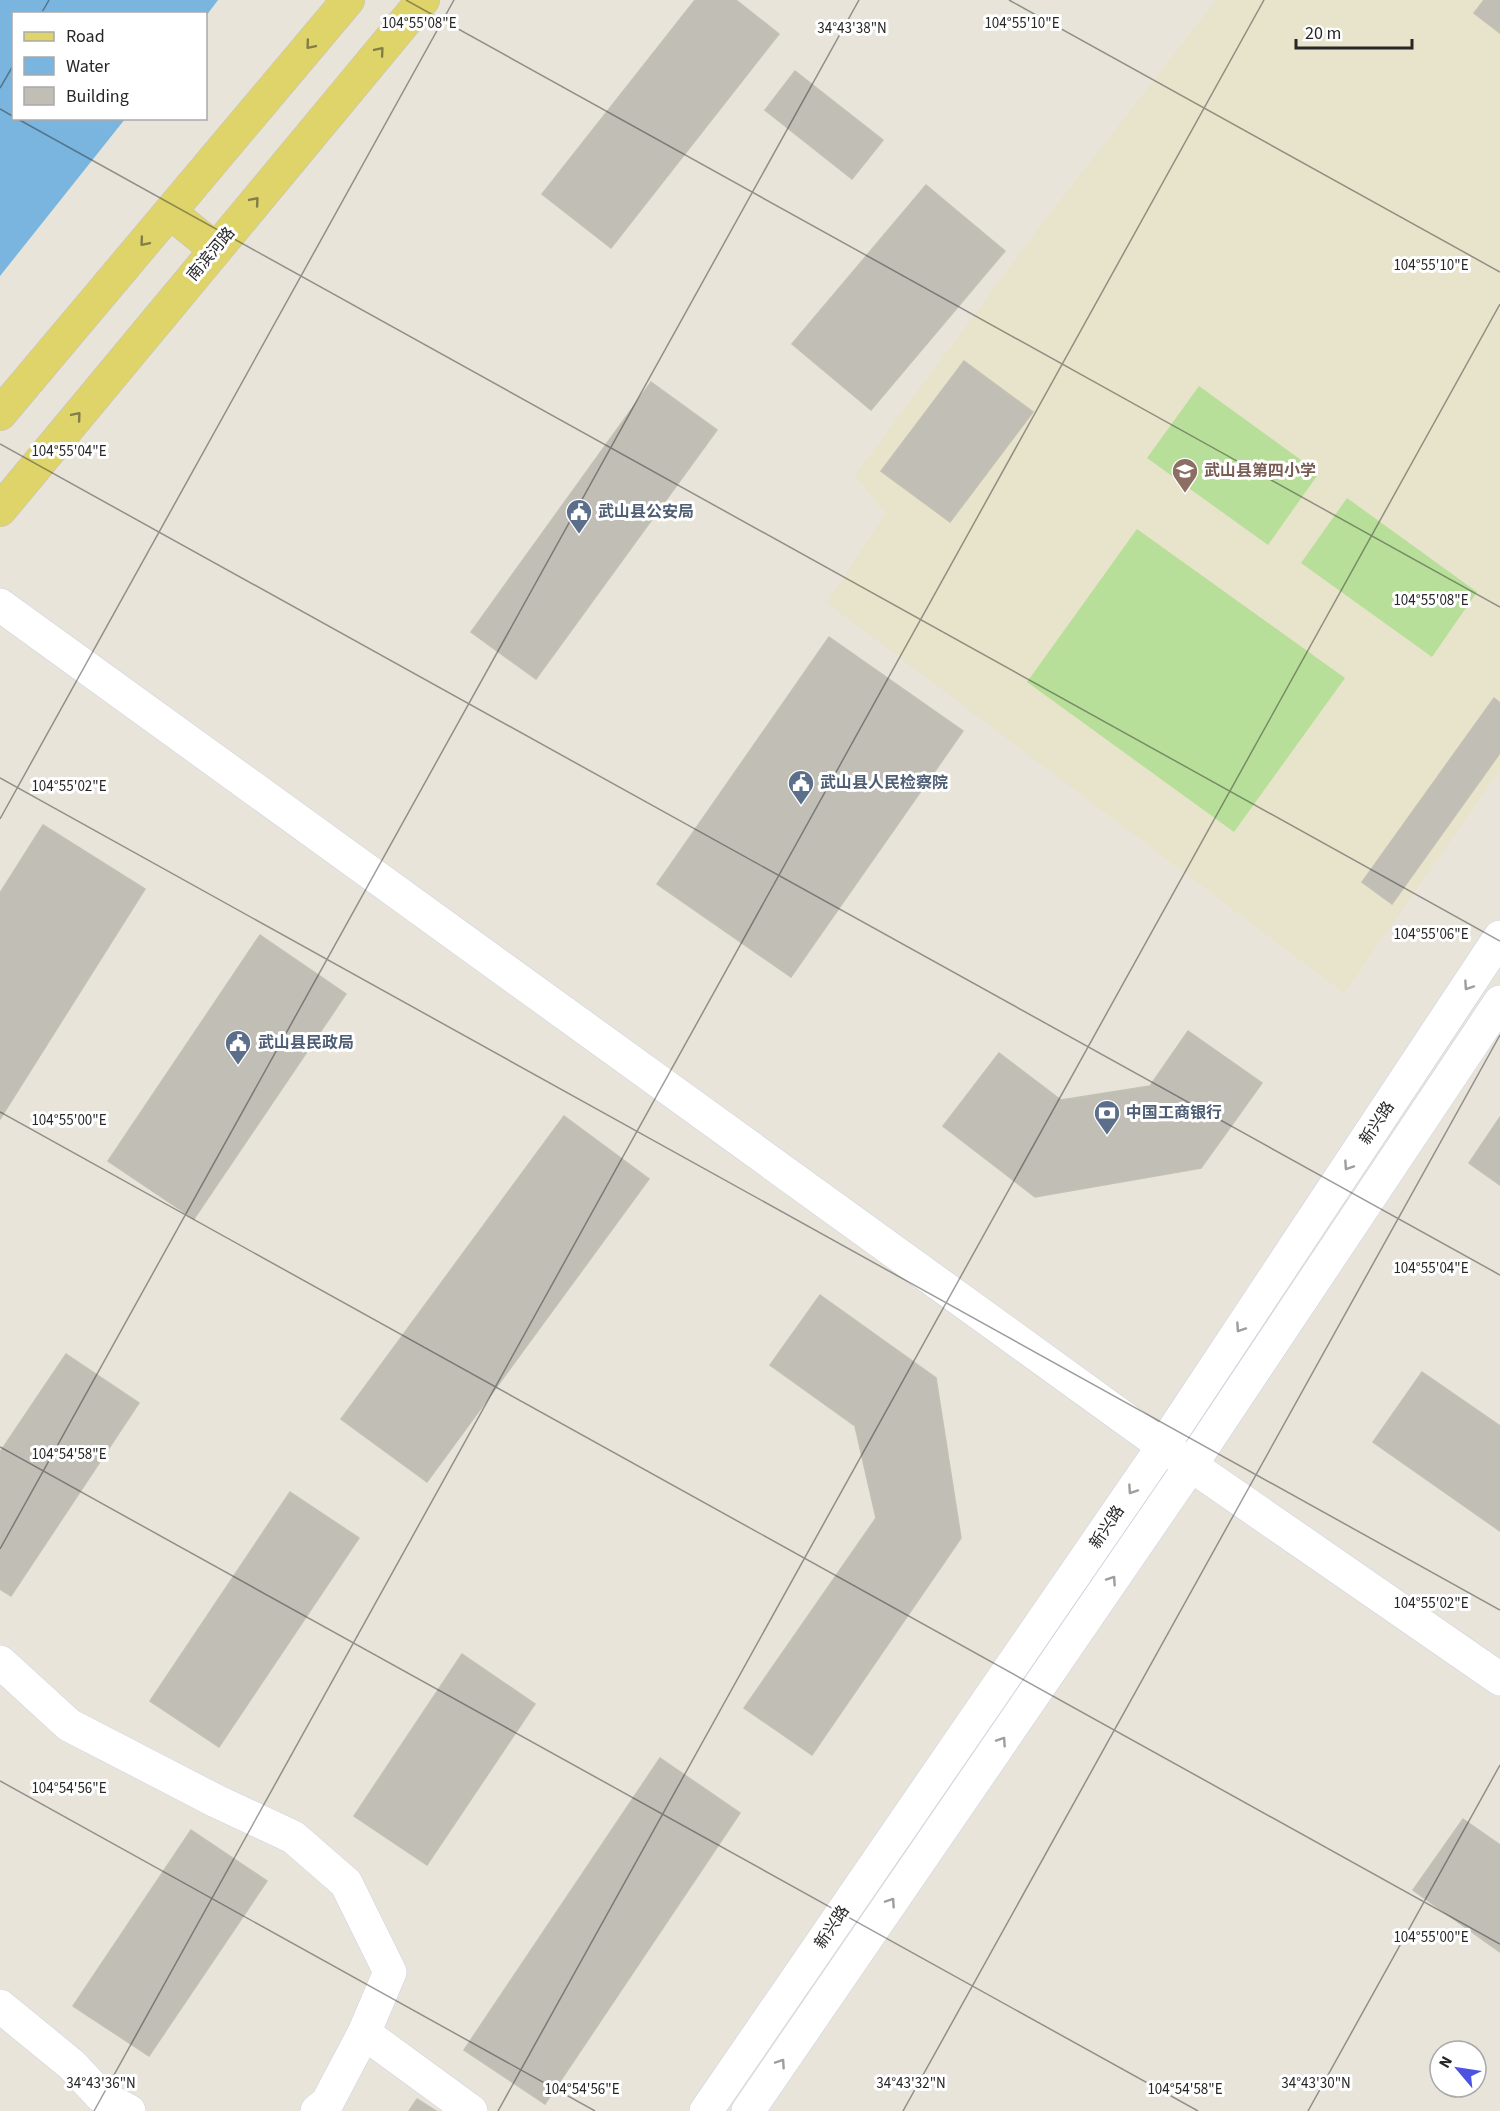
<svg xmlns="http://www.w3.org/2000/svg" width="1500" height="2111" viewBox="0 0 1500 2111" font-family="'Source Sans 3','Noto Sans SC',sans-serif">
	<rect width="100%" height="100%" fill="#e8e4da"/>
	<!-- education -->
	<path fill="#e8e3cb" d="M1216 0H1500V770L1344 993 827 603 885 513 855 475 1048 216Z"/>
	<!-- pitch -->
	<path fill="#b8df99" d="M1199 386 1319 473 1268 545 1147 458Z
		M1347 498 1477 592 1432 657 1301 563Z
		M1137 529 1345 678 1234 832 1027 682Z"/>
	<!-- water -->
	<path fill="#79b5df" d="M0 0H218L206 16V14H14V118L125 119 0 276Z"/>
	<!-- building -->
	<path fill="#c1beb6" stroke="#c3c0b4" stroke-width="1.5" d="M695 0H736L779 34 611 248 542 194Z
		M1484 0H1500V33L1474 13Z
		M795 71 883 140 852 179 765 110Z
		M926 185 1005 251 871 410 792 344Z
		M964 361 1033 412 950 522 881 471Z
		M651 382 717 430 536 679 471 632Z
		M829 637 963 731 791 977 657 884Z
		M1494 698 1500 703V753L1392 904 1362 882Z
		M43 825 145 889 0 1119V893Z
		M260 935 346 994 194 1219 108 1161Z
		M1188 1031 1262 1083 1201 1168 1035 1197 943 1126 999 1053 1061 1100 1150 1086Z
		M564 1116 649 1179 427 1482 341 1419Z
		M1500 1117V1185L1469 1163Z
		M820 1295 936 1378 961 1538 812 1755 744 1708 876 1518 855 1426 770 1365Z
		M66 1354 139 1403 11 1596 0 1589V1452Z
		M1422 1372 1500 1426V1531L1373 1442Z
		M290 1492 359 1538 219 1747 150 1701Z
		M462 1654 535 1704 427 1865 354 1816Z
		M660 1758 740 1813 545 2104 464 2050Z
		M1463 1819 1500 1845V1952L1413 1890Z
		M191 1830 267 1881 149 2056 73 2006Z
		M417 2099 436 2111H409Z"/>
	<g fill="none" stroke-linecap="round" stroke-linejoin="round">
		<!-- minor casing -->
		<g stroke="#d0d1df" stroke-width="34">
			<path id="minor" d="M0 1662 69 1725 216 1801 293 1837 346 1883 390 1972 364 2033 327 2103 317 2111
				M0 2006 72 2065 101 2096 129 2111
				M364 2033 471 2111"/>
		</g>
		<!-- tertiary casing -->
		<g stroke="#d0d1df" stroke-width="34">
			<path id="tertiary" d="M0 605 1163 1446 1500 1679"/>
		</g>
		<!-- secondary casing -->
		<g stroke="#d0d1df" stroke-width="34">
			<path id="secondary" d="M706 2111 1163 1446 1500 937
				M748 2111 1191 1465 1500 1002"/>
		</g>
		<!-- primary casing -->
		<g stroke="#c3c3c3" stroke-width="34">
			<path id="primary" d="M170 212 215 249
				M0 414 348 0
				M0 510 423 0"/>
		</g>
		<!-- minor -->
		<use href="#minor" stroke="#fff" stroke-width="33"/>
		<!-- tertiary -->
		<use href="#tertiary" stroke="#fff" stroke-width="33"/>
		<!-- secondary -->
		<use href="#secondary" stroke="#fff" stroke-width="33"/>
		<!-- primary -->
		<use href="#primary" stroke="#dfd469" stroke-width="33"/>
	</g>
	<!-- one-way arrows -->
	<defs><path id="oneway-chevron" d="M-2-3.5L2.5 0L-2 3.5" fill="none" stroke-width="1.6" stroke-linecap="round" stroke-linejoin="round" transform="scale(1.5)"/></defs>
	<g stroke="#837e48">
		<use href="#oneway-chevron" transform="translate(310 45) rotate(130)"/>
		<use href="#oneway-chevron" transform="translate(380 51) rotate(-50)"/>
		<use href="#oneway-chevron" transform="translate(255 201) rotate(-50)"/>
		<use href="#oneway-chevron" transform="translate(144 242) rotate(130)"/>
		<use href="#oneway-chevron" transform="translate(77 416) rotate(-50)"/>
	</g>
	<g stroke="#9e9e9e">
		<use href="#oneway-chevron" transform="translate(1468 986) rotate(124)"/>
		<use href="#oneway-chevron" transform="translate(1348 1166) rotate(124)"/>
		<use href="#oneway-chevron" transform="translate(1240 1328) rotate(124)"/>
		<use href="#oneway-chevron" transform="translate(1132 1490) rotate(124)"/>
		<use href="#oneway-chevron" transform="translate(1112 1580) rotate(-56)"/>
		<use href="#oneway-chevron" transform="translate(1002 1741) rotate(-56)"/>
		<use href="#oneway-chevron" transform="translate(891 1902) rotate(-56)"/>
		<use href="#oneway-chevron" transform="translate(781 2063) rotate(-56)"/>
	</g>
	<!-- ticks -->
	<path fill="none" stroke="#272727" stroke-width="1.5" stroke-opacity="0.45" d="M406 0 1500 607M1009 0 1500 272M41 14 49 0M0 88 14 64M0 109 14 117M16 118 1500 941M0 444 1500 1275M0 778 1500 1610M0 819 454 0M0 1112 1500 1944M0 1447 1198 2111M0 1549 859 0M0 1781 595 2111M94 2111 1264 0M498 2111 1500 304M903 2111 1500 1035M1308 2111 1500 1765"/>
	<!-- icons -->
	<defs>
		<g id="school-pin" transform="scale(1.35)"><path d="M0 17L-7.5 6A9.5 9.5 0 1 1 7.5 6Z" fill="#8d6e63" stroke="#fff"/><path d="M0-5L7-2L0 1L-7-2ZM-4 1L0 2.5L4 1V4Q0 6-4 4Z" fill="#fff"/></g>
		<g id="civic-pin" transform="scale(1.35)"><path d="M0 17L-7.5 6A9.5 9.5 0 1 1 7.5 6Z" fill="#5c6f8a" stroke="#fff"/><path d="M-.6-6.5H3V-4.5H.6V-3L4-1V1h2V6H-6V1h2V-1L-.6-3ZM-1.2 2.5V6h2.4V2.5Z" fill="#fff"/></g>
		<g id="bank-pin" transform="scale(1.35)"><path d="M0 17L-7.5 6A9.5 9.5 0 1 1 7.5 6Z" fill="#5c6f8a" stroke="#fff"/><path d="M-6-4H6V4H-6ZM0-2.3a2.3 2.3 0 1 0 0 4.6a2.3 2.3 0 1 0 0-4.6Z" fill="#fff"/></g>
	</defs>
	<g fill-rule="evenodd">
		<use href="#school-pin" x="1185" y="471"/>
		<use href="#civic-pin" x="579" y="512"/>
		<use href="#civic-pin" x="801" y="783"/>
		<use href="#civic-pin" x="238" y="1043"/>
		<use href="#bank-pin" x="1107" y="1113"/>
	</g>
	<g text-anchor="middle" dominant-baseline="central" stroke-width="6" stroke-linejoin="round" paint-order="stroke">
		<!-- street labels -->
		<g font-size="16" fill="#272727" stroke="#fff">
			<text transform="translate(211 254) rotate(-50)">南滨河路</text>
			<text transform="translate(1377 1123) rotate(-56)">新兴路</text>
			<text transform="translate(1107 1527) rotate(-56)">新兴路</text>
			<text transform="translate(832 1927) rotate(-56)">新兴路</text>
		</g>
		<!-- education labels -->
		<g font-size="16" font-weight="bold" fill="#785e54" stroke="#fff" text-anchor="start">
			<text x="1204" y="471">武山县第四小学</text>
		</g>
		<!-- service labels -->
		<g font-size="16" font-weight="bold" fill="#4e5e75" stroke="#fff" text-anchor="start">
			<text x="598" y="512">武山县公安局</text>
			<text x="820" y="783">武山县人民检察院</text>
			<text x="258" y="1043">武山县民政局</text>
			<text x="1126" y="1113">中国工商银行</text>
		</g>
	</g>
	<g font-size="15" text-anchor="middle" fill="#272727" stroke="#fff" stroke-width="6" stroke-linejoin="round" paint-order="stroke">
		<text x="419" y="28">104°55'08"E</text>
		<text x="1022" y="28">104°55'10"E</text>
		<text x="852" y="33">34°43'38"N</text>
		<text x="1431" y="270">104°55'10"E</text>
		<text x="69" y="456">104°55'04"E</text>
		<text x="1431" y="605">104°55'08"E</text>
		<text x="69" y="791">104°55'02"E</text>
		<text x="1431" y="939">104°55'06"E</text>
		<text x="69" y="1125">104°55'00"E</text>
		<text x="1431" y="1273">104°55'04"E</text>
		<text x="69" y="1459">104°54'58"E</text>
		<text x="1431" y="1608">104°55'02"E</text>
		<text x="69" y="1793">104°54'56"E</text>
		<text x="1431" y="1942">104°55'00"E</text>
		<text x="101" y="2088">34°43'36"N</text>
		<text x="911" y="2088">34°43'32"N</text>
		<text x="1316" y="2088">34°43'30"N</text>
		<text x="582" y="2094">104°54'56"E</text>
		<text x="1185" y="2094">104°54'58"E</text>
	</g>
	<!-- legend -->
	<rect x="12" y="12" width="195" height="108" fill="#ffffff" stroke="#a9a9a9" stroke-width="1.5"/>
	<rect x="24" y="32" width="30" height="9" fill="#dfd469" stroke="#a9a9a9" stroke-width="1.5"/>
	<text x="66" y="42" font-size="18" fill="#272727">Road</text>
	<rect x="24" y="57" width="30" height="18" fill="#79b5df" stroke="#a9a9a9" stroke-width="1.5"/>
	<text x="66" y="72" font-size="18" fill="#272727">Water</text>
	<rect x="24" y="87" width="30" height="18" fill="#c1beb6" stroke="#a9a9a9" stroke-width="1.5"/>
	<text x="66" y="102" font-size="18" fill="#272727">Building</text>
	<!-- north arrow -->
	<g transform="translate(1458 2069) rotate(299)"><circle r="28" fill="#ffffff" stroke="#a9a9a9" stroke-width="1.5"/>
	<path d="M0-4.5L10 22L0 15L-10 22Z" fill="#4c53e3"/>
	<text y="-9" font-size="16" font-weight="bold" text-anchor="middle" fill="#272727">N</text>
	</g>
	<!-- scale -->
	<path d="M1296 39v9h116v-9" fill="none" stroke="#272727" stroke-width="3"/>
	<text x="1305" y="39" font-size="18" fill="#272727" stroke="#ffffff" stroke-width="4.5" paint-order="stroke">20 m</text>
</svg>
